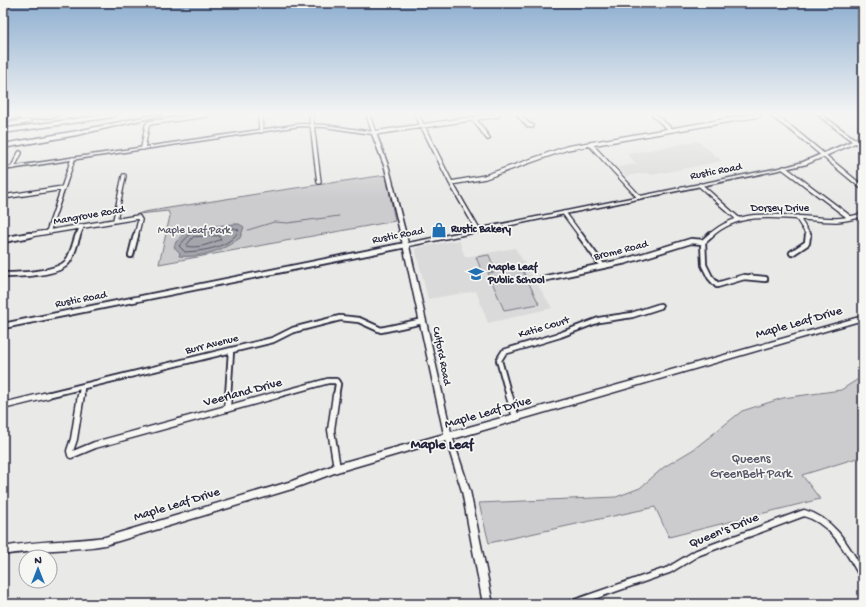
<svg xmlns="http://www.w3.org/2000/svg" width="866" height="607" viewBox="0 0 866 607" font-family="'Gochi Hand',sans-serif">
	<rect width="100%" height="100%" fill="#e9e9e7"/>
	<filter id="ink" filterUnits="userSpaceOnUse"><feTurbulence type="fractalNoise" baseFrequency=".025" numOctaves="2"/><feDisplacementMap in="SourceGraphic" scale="8" xChannelSelector="R" yChannelSelector="G"/><feConvolveMatrix kernelMatrix="1 2 1 2 8 2 1 2 1" color-interpolation-filters="sRGB"/></filter>
	<g filter="url(#ink)">
		<!-- built -->
		<path fill="#dadada" d="M698 141 722 161 652 175 645 173 626 176 618 167 637 164 627 154Z
			M459 240 465 257 515 248 552 308 488 323 476 291 428 299 415 248Z"/>
		<!-- green -->
		<path fill="#ccccce" stroke="#777784" d="M386 175 395 221 159 264 170 216 168 211 138 214 144 212 282 190Z
			M489 255 495 270 482 272 476 257Z
			M521 267 539 304 504 310 488 273Z
			M863 376V460L857 458 802 475 820 499 669 537 655 507 489 543 479 503 616 497 640 488 664 467 694 449 742 411 783 398 841 390Z"/>
		<!-- water -->
		<path fill="#a5a5ac" stroke="#71717f" d="M234 224H239L244 227 240 238C222 251 201 258 179 256L180 253 174 247 176 242 188 229Z"/>
		<g fill="none" stroke-linecap="round" stroke-linejoin="round">
			<!-- shore -->
			<path stroke="#565668" stroke-width="1" d="M234 228 239 230C230 248 203 251 185 252L179 246 191 233 219 231Z
				M219 236 221 239C211 244 197 249 186 246L193 237Z"/>
			<!-- stream -->
			<path stroke="#71717f" stroke-width="1" d="M248 230 274 222 288 223 339 216"/>
			<!-- street-far2 casing -->
			<g stroke="#22223b" stroke-width="6">
				<path id="street-far2" d="M260 115 261 131
					M368 115 374 133 498 115
					M417 115 451 183 478 230
					M519 115 528 125 532 126
					M654 115 671 130
					M772 115 793 130 863 188
					M311 116 319 182
					M474 119 488 138
					M855 141 863 136
					M590 144 639 197
					M143 148 147 126 149 123 207 115
					M13 167 20 153
					M784 168 849 217
					M451 183 485 177 567 148 759 115
					M700 185 738 219
					M3 197 63 188
					M564 213 581 236
					M797 217 809 236
					M115 220 124 176
					M48 232 73 159
					M24 236 138 217 140 220 136 236
					M78 236 82 226
					M710 236C744 204 794 220 836 220 845 220 854 217 863 215"/>
			</g>
			<!-- street-far1 casing -->
			<g stroke="#22223b" stroke-width="8">
				<path id="street-far1" d="M580 235 602 265
					M3 240 30 235
					M703 242 711 235
					M703 242 704 265 710 277 717 285 744 277 765 279
					M792 253 807 243 808 235
					M131 255 136 235
					M3 275C17 275 60 274 68 261 73 254 75 243 78 235
					M542 279 626 261 691 241 703 242
					M3 326 406 245
					M43 396 273 340 293 330 340 318 359 320 381 330 423 321
					M81 396 82 387
					M228 396 231 351
					M273 396 328 381H336L338 384 336 396
					M509 396 499 360 504 352 560 335 599 320 632 315 660 306"/>
			</g>
			<!-- street casing -->
			<g stroke="#22223b" stroke-width="9">
				<path id="street" d="M81 395 74 439 70 451 71 455 95 445 277 395
					M336 395 331 430 337 468
					M509 395 516 418
					M3 406 48 395
					M227 409 228 395
					M571 604 669 570 697 553 804 513C834 521 848 551 863 576"/>
			</g>
			<!-- secondary casing -->
			<g stroke="#22223b" stroke-width="3">
				<path id="secondary" d="M818 115H822L863 145V148L855 143 807 164 789 168 409 246 451 432 863 316V320L453 439 470 491 493 604H483L462 491 446 440 337 472 292 489 105 545C71 551 37 549 3 555V547C37 540 71 542 105 537L292 481 337 464 444 434 403 245 385 168 372 134 325 127 300 126 3 170V168L300 124 325 125 374 132 376 133 389 168 408 243 789 166 803 162 852 141Z"/>
			</g>
			<!-- highway casing -->
			<g stroke="#22223b" stroke-width="3">
				<path id="highway" d="M15 115H27V116L59 115 56 117 21 120 19 117 3 120V116Z
					M104 115H116L113 117 3 133V129Z
					M153 115H162L77 135 3 148V144L77 131Z
					M28 120 30 121V123L3 127V123Z"/>
			</g>
			<!-- street-far2 -->
			<use href="#street-far2" stroke="#f6f6f2" stroke-width="3.5"/>
			<!-- street-far1 -->
			<use href="#street-far1" stroke="#f6f6f2" stroke-width="4.5"/>
			<!-- street -->
			<use href="#street" stroke="#f6f6f2" stroke-width="6"/>
			<!-- secondary -->
			<use href="#secondary" fill="#f6f6f2" fill-rule="evenodd"/>
			<!-- highway -->
			<use href="#highway" fill="#f6f6f2" fill-rule="evenodd"/>
		</g>
	</g>
	<!-- sky -->
	<linearGradient id="sky" x2="0" y2="1"><stop stop-color="#8daed0"/><stop offset="0.57" stop-color="#f5f5f4"/><stop offset="1" stop-color="#f5f5f4" stop-opacity="0"/></linearGradient>
	<rect width="866" height="200" fill="url(#sky)"/>
	<!-- icons -->
	<defs>
		<g id="shop-bare" transform="scale(1.2)"><path d="M-5-2.5h2.3a2.7 3.5 0 0 1 5.4 0H5L5.5 6h-11ZM-1.5-2.5h3a1.5 2.3 0 0 0-3 0Z" fill="#1f6fb2" stroke="#f6f6f2" stroke-width="2.5" paint-order="stroke"/></g>
		<g id="school-bare" transform="scale(1.2)"><path d="M0-5L7-2L0 1L-7-2ZM-4 1L0 2.5L4 1V4Q0 6-4 4Z" fill="#1f6fb2" stroke="#f6f6f2" stroke-width="2.5" paint-order="stroke"/></g>
	</defs>
	<g fill-rule="evenodd">
		<use href="#shop-bare" x="439" y="230"/>
		<use href="#school-bare" x="476" y="274"/>
	</g>
	<g text-anchor="middle" dominant-baseline="central" stroke-width="3.5" stroke-linejoin="round" paint-order="stroke">
		<!-- street labels -->
		<g font-size="11" fill="#22223b" stroke="#f6f6f2">
			<text transform="translate(716 172) rotate(-11)">Rustic Road</text>
			<text x="780" y="209">Dorsey Drive</text>
			<text transform="translate(89 216) rotate(-10)">Mangrove Road</text>
			<text transform="translate(398 236) rotate(-11)">Rustic Road</text>
			<text transform="translate(621 251) rotate(-14)">Brome Road</text>
			<text transform="translate(81 300) rotate(-11)">Rustic Road</text>
			<text transform="translate(544 328) rotate(-17)">Katie Court</text>
			<text transform="translate(212 345) rotate(-14)">Burr Avenue</text>
			<text transform="translate(441 356) rotate(79)">Culford Road</text>
		</g>
		<!-- poi labels -->
		<g font-size="11" font-weight="bold" fill="#22223b" stroke="#f6f6f2" text-anchor="start">
			<text x="451" y="230">Rustic Bakery</text>
			<text x="488" y="268">Maple Leaf<tspan x="488" dy="13">Public School</tspan></text>
		</g>
		<!-- park labels -->
		<g font-size="11" fill="#555567" stroke="#f6f6f2">
			<text x="194" y="231">Maple Leaf Park</text>
		</g>
		<!-- near-street labels -->
		<g font-size="13" fill="#22223b" stroke="#f6f6f2">
			<text transform="translate(799 323) rotate(-16)">Maple Leaf Drive</text>
			<text transform="translate(243 393) rotate(-15)">Veerland Drive</text>
			<text transform="translate(488 413) rotate(-16)">Maple Leaf Drive</text>
			<text transform="translate(177 505) rotate(-17)">Maple Leaf Drive</text>
			<text transform="translate(724 531) rotate(-22)">Queen's Drive</text>
		</g>
		<!-- near-park labels -->
		<g font-size="13" fill="#555567" stroke="#f6f6f2">
			<text x="751" y="459">Queens<tspan x="751" dy="15">GreenBelt Park</tspan></text>
		</g>
		<!-- near-neighbourhood labels -->
		<g font-size="14" font-weight="bold" fill="#22223b" stroke="#f6f6f2">
			<text x="442" y="445">Maple Leaf</text>
		</g>
	</g>
	<!-- margin -->
	<rect width="866" height="607" fill="none" stroke="#f6f6f2" stroke-width="16"/>
	<rect x="8" y="8" width="850" height="591" fill="none" stroke="#22223b" stroke-width="1.5" filter="url(#ink)"/>
	<!-- north arrow -->
	<g transform="translate(38 569)"><circle r="19" fill="#f6f6f2" stroke="#a1a1a9"/>
	<path d="M0-3L7 15L0 10L-7 15Z" fill="#1f6fb2"/>
	<text y="-6" font-size="11" font-weight="bold" text-anchor="middle" fill="#22223b">N</text>
	</g>
</svg>
